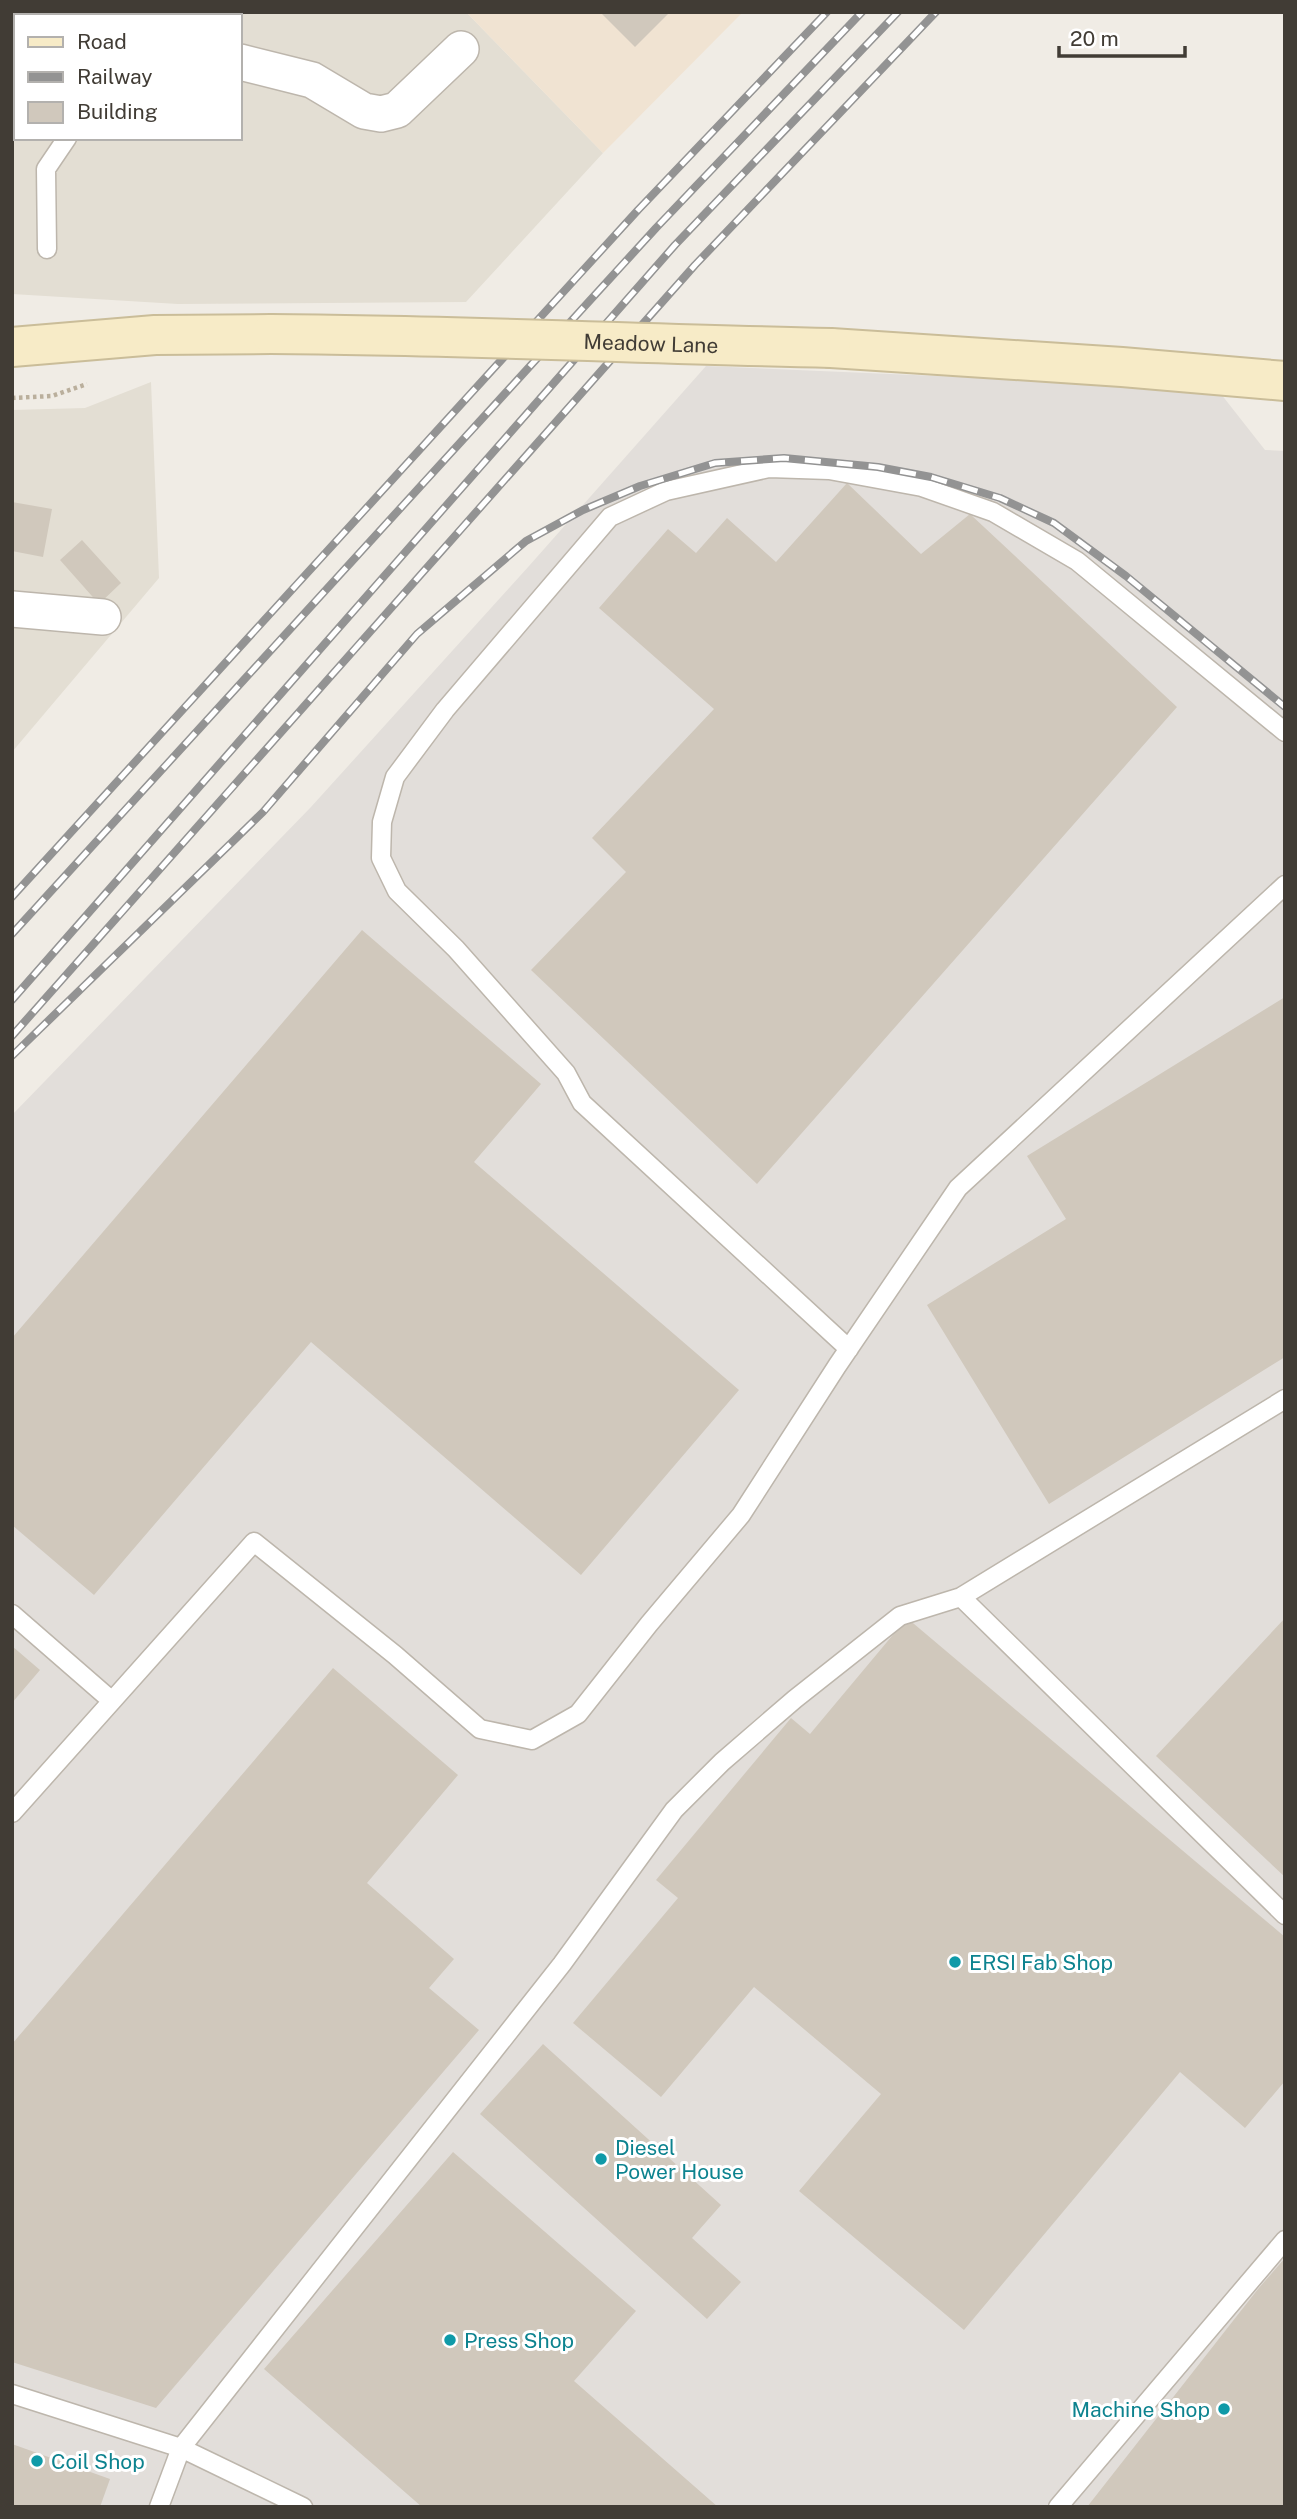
<svg xmlns="http://www.w3.org/2000/svg" width="1297" height="2519" viewBox="0 0 1297 2519" font-family="'Public Sans',sans-serif">
	<rect width="100%" height="100%" fill="#f0ece5"/>
	<!-- residential -->
	<path fill="#e3ded3" fill-rule="evenodd" d="M12 12H466L603 153 466 302 178 304 12 294ZM16 16H240V138H16Z
		M151 382 159 578 12 752V410L85 408Z"/>
	<!-- commercial -->
	<path fill="#f0e3d2" d="M466 12H743L603 153Z"/>
	<!-- industrial -->
	<path fill="#e2deda" d="M706 366 1078 382 1221 394 1265 450 1285 451V2507H12V1115L311 807 529 566Z"/>
	<!-- building -->
	<path fill="#d0c8bc" d="M600 12H670L635 47Z
		M847 483 921 554 970 514 1177 707 757 1184 531 970 626 872 592 838 714 709 599 608 668 529 696 553 727 518 776 562Z
		M12 502 52 509 43 557 12 551Z
		M82 540 121 583 99 604 60 560Z
		M362 930 541 1084 474 1162 739 1390 581 1575 311 1342 94 1595 12 1525V1338Z
		M1285 997V1357L1049 1504 927 1305 1066 1219 1027 1156Z
		M907 1618 1285 1937V2081L1245 2128 1180 2072 964 2330 799 2191 881 2094 754 1987 661 2097 573 2023 678 1898 656 1880 791 1718 810 1734Z
		M1285 1618V1877L1156 1756Z
		M12 1646 40 1670 12 1703Z
		M333 1668 458 1775 367 1883 454 1959 429 1988 479 2030 156 2408 12 2362V2044Z
		M543 2044 721 2205 692 2238 741 2282 707 2319 480 2114Z
		M453 2152 636 2311 574 2381 718 2507H422L264 2369Z
		M1285 2258V2507H1087L1258 2289Z
		M12 2444 110 2479 100 2507H12Z"/>
	<g fill="none" stroke-linecap="round" stroke-linejoin="round">
		<!-- lane casing -->
		<g stroke="#bdb6ac" stroke-width="21">
			<path id="lane" d="M47 249 46 169 67 138
				M849 1349 582 1103 566 1073 456 949 397 891 381 858 382 822 395 777 445 710 610 517 666 491 769 468 829 470 922 487 993 512 1077 561 1285 732
				M961 1597 1285 1915
				M12 1614 112 1701
				M12 1813 254 1542 395 1655 480 1729 532 1740 578 1714 649 1624 741 1515 837 1366 958 1188 1285 885
				M12 2394 181 2448 303 2507
				M159 2507 181 2448 562 1964 674 1810 722 1762 795 1699 900 1616 961 1597 1285 1399
				M1058 2507 1285 2240"/>
		</g>
		<!-- street casing -->
		<g stroke="#bdb6ac" stroke-width="38">
			<path id="street" d="M162 12 166 16
				M240 62 312 80 364 111 381 114 397 110 461 49
				M12 609 103 617"/>
		</g>
		<!-- secondary casing -->
		<g stroke="#cabd99" stroke-width="42">
			<path id="secondary" d="M12 347 155 335 271 334
				M831 348 1122 367 1285 381"/>
		</g>
		<!-- path -->
		<path stroke="#baaf9c" stroke-width="4.5" stroke-dasharray="3.5 3.5" stroke-linecap="butt" d="M12 398 52 396 87 384"/>
		<!-- lane -->
		<use href="#lane" stroke="#fff" stroke-width="18"/>
		<!-- street -->
		<use href="#street" stroke="#fff" stroke-width="35"/>
		<!-- secondary -->
		<use href="#secondary" stroke="#f7ebc7" stroke-width="38"/>
		<!-- rail casing -->
		<g stroke="#939393" stroke-width="8">
			<path id="rail" d="M12 897 638 210 827 12
				M12 934 656 228 862 12
				M12 1000 675 245 898 12
				M12 1036 695 265 936 12
				M12 1056 263 812 417 634 526 541 583 510 640 486 715 463 784 458 878 467 931 477 1000 498 1054 523 1126 576 1285 707"/>
		</g>
		<!-- rail -->
		<use href="#rail" stroke="#fff" stroke-width="5" stroke-dasharray="16" stroke-linecap="butt"/>
		<!-- secondary-bridge casing -->
		<g stroke="#cabd99" stroke-width="42" stroke-linecap="butt">
			<g id="secondary-bridge">
				<path id="s1" d="M271 334C458 335 645 344 831 348"/>
			</g>
		</g>
		<!-- secondary-bridge -->
		<use href="#secondary-bridge" stroke="#f7ebc7" stroke-width="38"/>
	</g>
	<!-- markers -->
	<g fill="#0f9aa8" stroke="#fff" stroke-width="2.5">
		<circle cx="955" cy="1962" r="7"/>
		<circle cx="601" cy="2159" r="7"/>
		<circle cx="450" cy="2340" r="7"/>
		<circle cx="1224" cy="2409" r="7"/>
		<circle cx="37" cy="2461" r="7"/>
	</g>
	<g text-anchor="middle" dominant-baseline="central" stroke-width="6" stroke-linejoin="round" paint-order="stroke">
		<!-- street labels -->
		<g font-size="21" fill="#413c35" stroke="#fff">
			<text stroke="none"><textPath href="#s1" startOffset="380">Meadow Lane</textPath></text>
		</g>
		<!-- culture labels -->
		<g font-size="21" fill="#0d838f" stroke="#fff" text-anchor="start">
			<text x="969" y="1962">ERSI Fab Shop</text>
			<text x="615" y="2147">Diesel<tspan x="615" dy="24">Power House</tspan></text>
			<text x="464" y="2340">Press Shop</text>
			<text x="1210" y="2409" text-anchor="end">Machine Shop</text>
			<text x="51" y="2461">Coil Shop</text>
		</g>
	</g>
	<!-- border -->
	<rect width="1297" height="2519" fill="none" stroke="#413c35" stroke-width="28"/>
	<!-- legend -->
	<rect x="14" y="14" width="228" height="126" fill="#ffffff" stroke="#b3b1ae" stroke-width="2"/>
	<rect x="28" y="37" width="35" height="10" fill="#f7ebc7" stroke="#b3b1ae" stroke-width="2"/>
	<text x="77" y="49" font-size="21" fill="#413c35">Road</text>
	<rect x="28" y="72" width="35" height="10" fill="#939393" stroke="#b3b1ae" stroke-width="2"/>
	<text x="77" y="84" font-size="21" fill="#413c35">Railway</text>
	<rect x="28" y="102" width="35" height="21" fill="#d0c8bc" stroke="#b3b1ae" stroke-width="2"/>
	<text x="77" y="119" font-size="21" fill="#413c35">Building</text>
	<!-- scale -->
	<path d="M1059 46v10h126v-10" fill="none" stroke="#413c35" stroke-width="3.5"/>
	<text x="1070" y="46" font-size="21" fill="#413c35" stroke="#ffffff" stroke-width="5" paint-order="stroke">20 m</text>
</svg>
